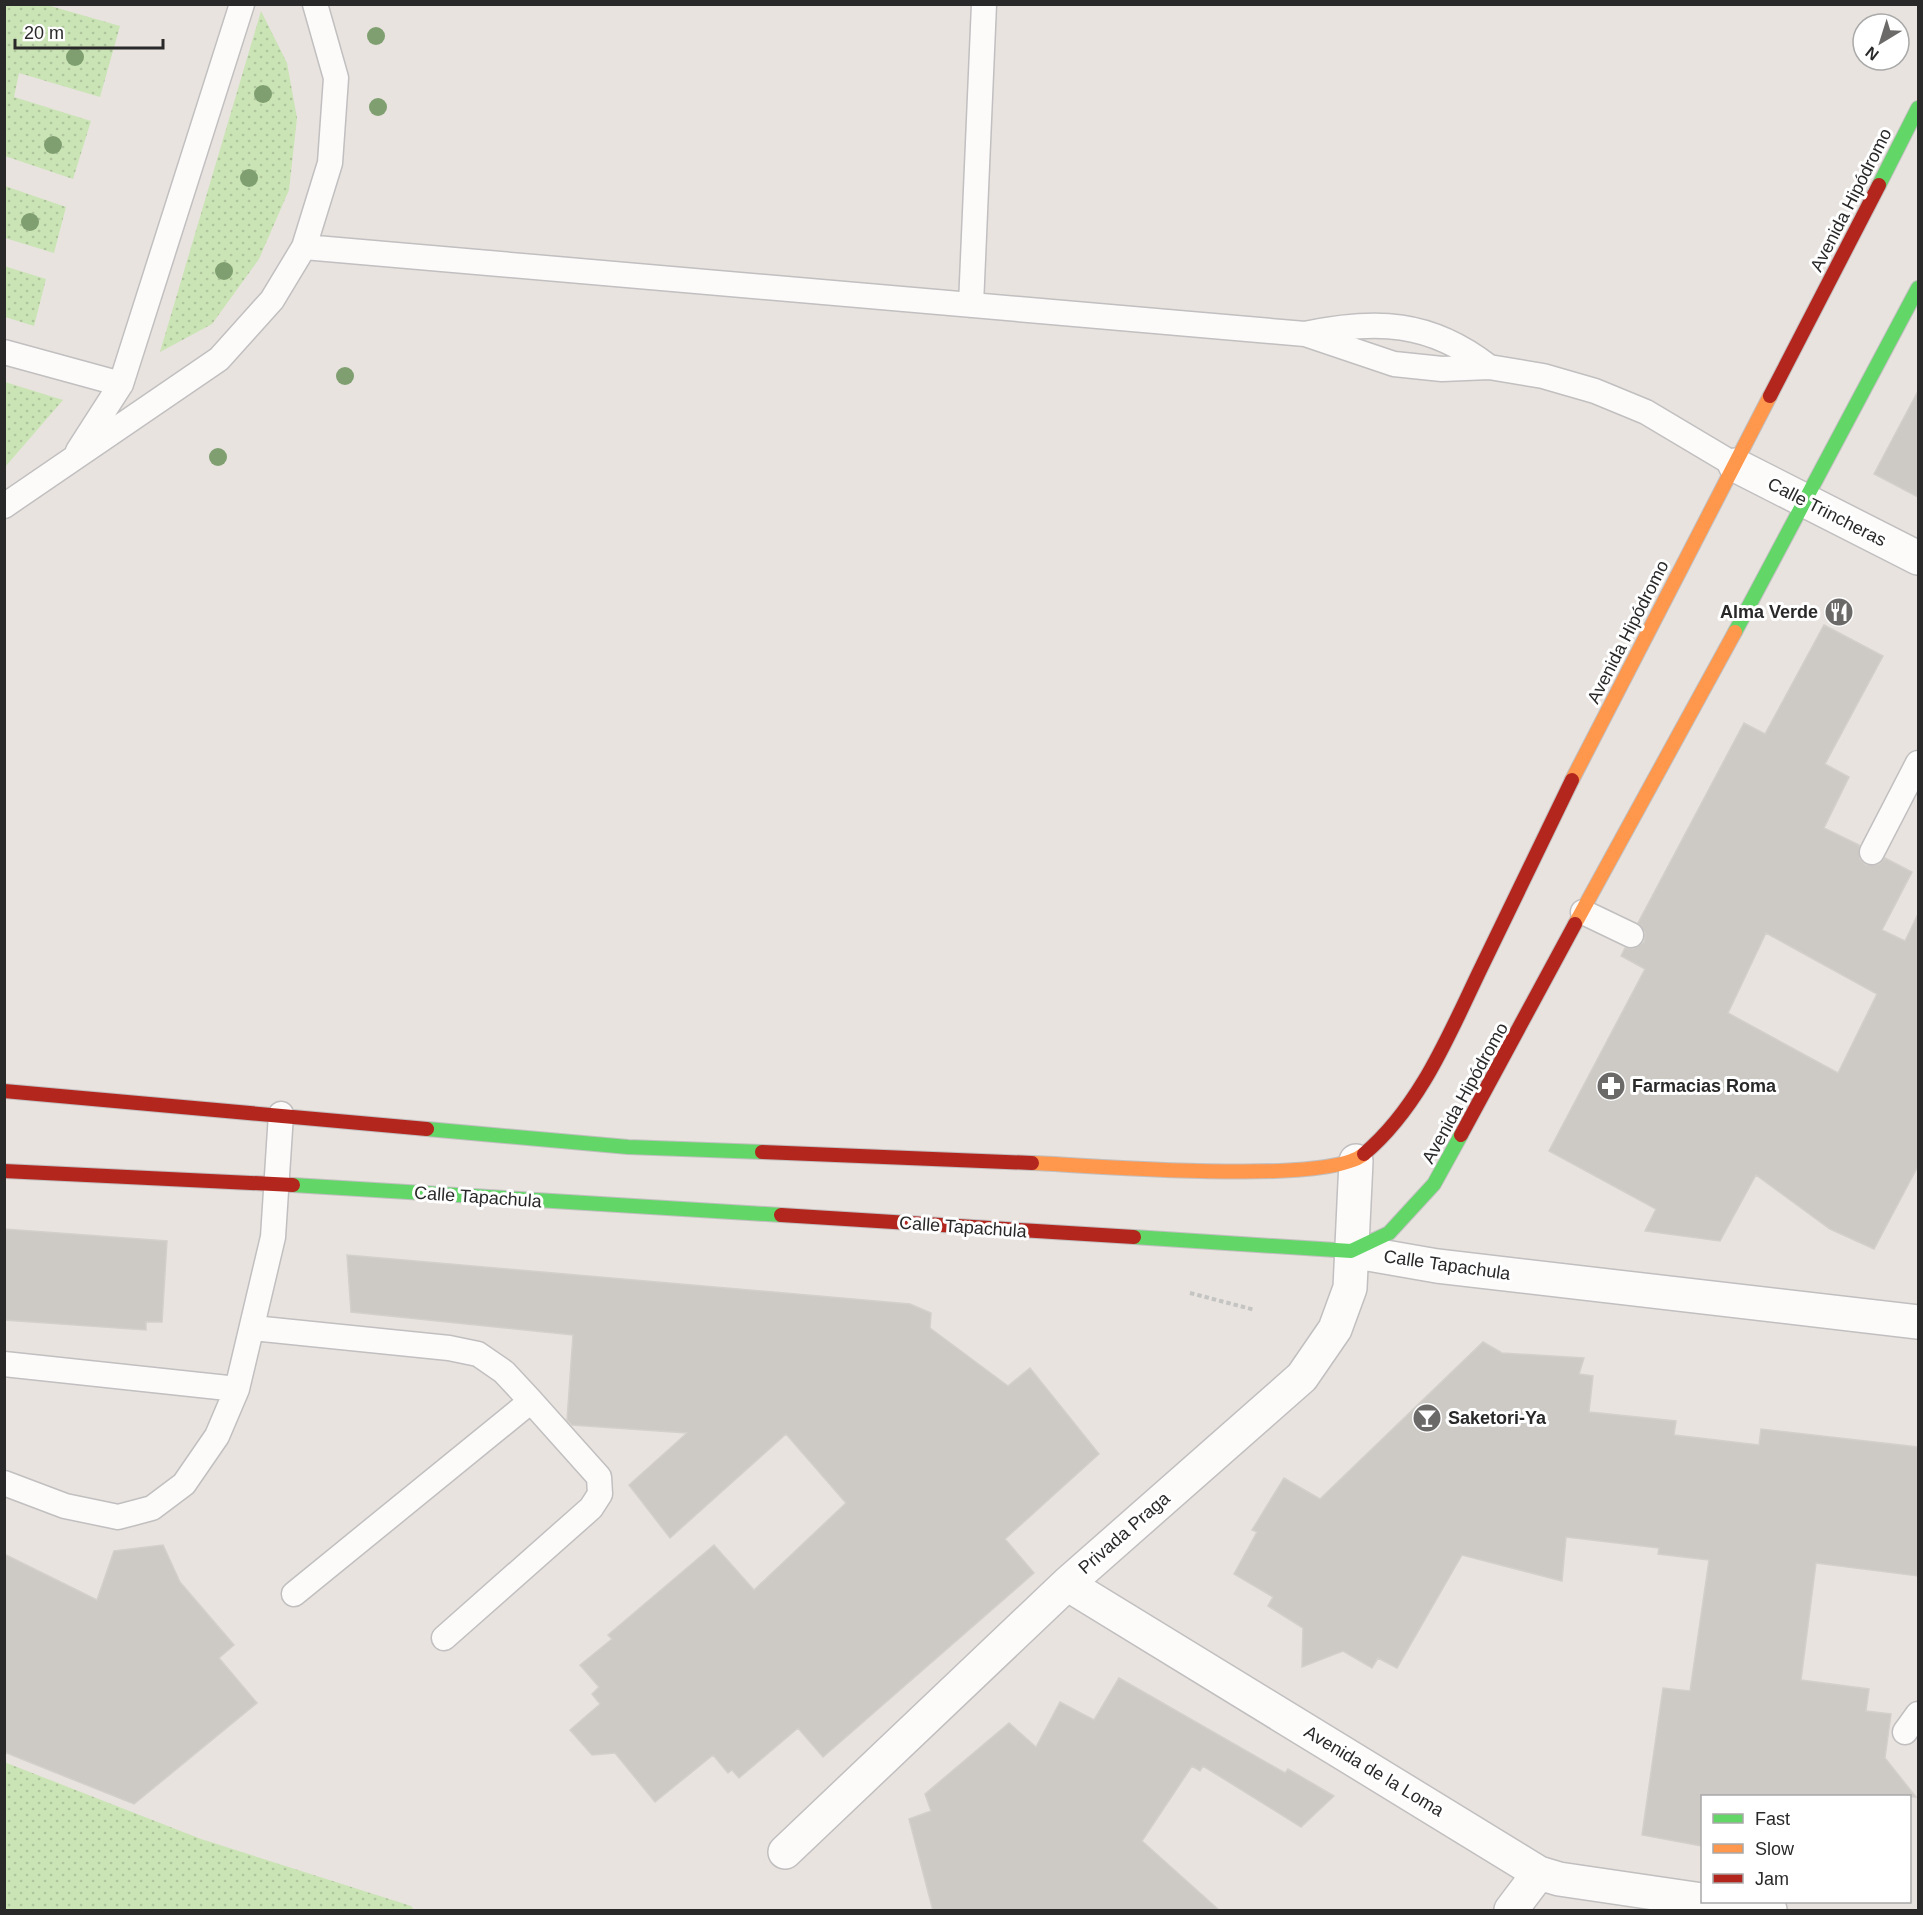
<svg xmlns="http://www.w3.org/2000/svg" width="1923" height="1915" viewBox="0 0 1923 1915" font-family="Helvetica,sans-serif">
	<defs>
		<pattern id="green-dots" width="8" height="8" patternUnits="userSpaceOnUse" patternTransform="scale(1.5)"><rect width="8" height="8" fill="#cae4b5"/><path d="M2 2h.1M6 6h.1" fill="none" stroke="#aec49c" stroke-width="1.8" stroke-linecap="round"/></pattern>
	</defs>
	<rect width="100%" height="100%" fill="#e8e3de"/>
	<!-- green -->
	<path fill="url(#green-dots)" d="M5 4 47 5 120 26 100 97 19 73 14 97 91 121 73 179 5 156Z
		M261 11 287 63 297 118 289 190 259 259 212 324 160 352Z
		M5 186 66 207 54 253 5 238Z
		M4 266 46 279 34 326 5 317Z
		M5 382 63 400 5 467 4 382Z
		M4 1762 201 1839 411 1906 414 1910H5Z"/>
	<!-- building -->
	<path fill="#cdc9c5" stroke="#d3cfca" stroke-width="1.5" fill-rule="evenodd" d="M1918 391V497L1874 474Z
		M1824 625 1883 656 1825 764 1849 777 1824 828 1859 845 1860 859 1866 865 1879 864 1885 858 1912 872 1882 930 1905 941 1918 914V1166L1874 1249 1830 1229 1756 1175 1720 1241 1645 1231 1656 1209 1549 1151 1645 969 1621 956 1625 948 1633 949 1644 942 1645 933 1638 923 1744 723 1765 734ZM1766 933 1877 994 1838 1073 1728 1013Z
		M4 1229 167 1241 162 1322H146V1330L4 1320Z
		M347 1255 910 1304 931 1313 930 1328 1008 1386 1030 1368 1099 1454 1005 1539 1034 1573 823 1757 798 1728 739 1778 732 1770 728 1773 713 1755 655 1802 615 1753 592 1755 570 1730 600 1704 592 1694 599 1687 580 1665 612 1639 608 1635 714 1545 754 1590 846 1503 786 1434 670 1538 629 1485 687 1433 572 1425 567 1420 573 1335 351 1312Z
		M1483 1342 1502 1353 1584 1358 1579 1374 1593 1376 1589 1412 1676 1421 1674 1435 1759 1445 1761 1429 1918 1447V1576L1816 1563 1801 1680 1869 1689 1866 1711 1891 1714 1885 1758 1916 1797H1702V1846L1642 1835 1663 1688 1690 1691 1709 1560 1658 1554 1659 1548 1566 1537 1562 1581 1462 1555 1397 1668 1378 1658 1372 1668 1343 1651 1302 1667 1303 1628 1268 1606 1273 1597 1234 1574 1257 1532 1252 1530 1284 1478 1320 1499Z
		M163 1545 180 1582 234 1645 219 1658 257 1703 134 1804 4 1752V1554L97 1600 114 1551Z
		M1119 1678 1285 1773 1288 1769 1334 1796 1301 1827 1203 1766 1200 1771 1192 1766 1142 1841 1220 1911H933L909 1819 931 1811 925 1794 1009 1723 1036 1747 1060 1702 1094 1720Z"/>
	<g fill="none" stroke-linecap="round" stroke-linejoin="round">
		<!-- lane casing -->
		<g stroke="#c1bfc0" stroke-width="27">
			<path id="lane" d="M304 247 1305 334 1394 364 1442 369 1489 367 1543 376 1595 391 1646 412 1735 465
				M971 305 984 4
				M1305 334C1376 319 1430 321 1489 367
				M4 352 121 384
				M78 451 121 384 242 4
				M4 506 219 359 272 300 304 247 330 163 336 78 315 4
				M1872 852 1918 763
				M1583 912 1631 935
				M253 1328 449 1348 478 1354 504 1372 531 1401 294 1594
				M4 1364 237 1389
				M4 1483 65 1506 118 1517 152 1508 184 1484 217 1436 237 1389 273 1237 281 1114
				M444 1638 591 1508 600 1494 599 1477 531 1401
				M1905 1732 1918 1714"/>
		</g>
		<!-- street casing -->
		<g stroke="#c1bfc0" stroke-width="36">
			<path id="street" d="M1735 465 1918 558
				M1351 1251 1437 1266 1918 1322
				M1067 1584 1539 1873 1559 1879 1702 1900
				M785 1852 1067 1584 1302 1377 1335 1329 1350 1288 1356 1161
				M1710 1902 1770 1910
				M1511 1910 1539 1873"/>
		</g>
		<!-- fast casing -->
		<g stroke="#c1bfc0" stroke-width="16">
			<path id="fast" d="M1879 185 1918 108
				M1735 632 1918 288
				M427 1129 628 1147 762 1152
				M293 1185 781 1215
				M1134 1237 1351 1251 1389 1233 1434 1184 1461 1135"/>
		</g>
		<!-- slow casing -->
		<g stroke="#c1bfc0" stroke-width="16">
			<path id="slow" d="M1572 780 1770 396
				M1575 924 1735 632
				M1032 1163C1092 1165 1327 1186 1364 1154"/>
		</g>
		<!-- jam casing -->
		<g stroke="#c1bfc0" stroke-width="16">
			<path id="jam" d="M1770 396 1879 185
				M4 1091 427 1129
				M1461 1135 1575 924
				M762 1152 1032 1163
				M1364 1154C1421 1106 1450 1032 1482 966 1512 904 1542 842 1572 780
				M4 1171 293 1185
				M781 1215 1134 1237"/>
		</g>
		<!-- path -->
		<path stroke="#c4c4c3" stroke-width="4" stroke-dasharray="4.5 3" stroke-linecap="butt" d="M1190 1293 1255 1310"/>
		<!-- lane -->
		<use href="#lane" stroke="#fcfbfa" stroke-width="24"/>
		<!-- street -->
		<use href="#street" stroke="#fcfbfa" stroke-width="33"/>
		<!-- fast -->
		<use href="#fast" stroke="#63d668" stroke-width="14"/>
		<!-- slow -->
		<use href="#slow" stroke="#ff974d" stroke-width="14"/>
		<!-- jam -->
		<use href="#jam" stroke="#b3261e" stroke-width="14"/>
	</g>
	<!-- trees -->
	<g fill="#7f9f71">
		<circle cx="376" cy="36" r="9"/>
		<circle cx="75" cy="57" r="9"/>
		<circle cx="263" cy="94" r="9"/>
		<circle cx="378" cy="107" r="9"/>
		<circle cx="53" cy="145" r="9"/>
		<circle cx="249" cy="178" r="9"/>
		<circle cx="30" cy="222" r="9"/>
		<circle cx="224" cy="271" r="9"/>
		<circle cx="345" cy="376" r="9"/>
		<circle cx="218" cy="457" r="9"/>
	</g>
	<!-- icons -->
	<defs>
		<g id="restaurant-disc" transform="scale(1.5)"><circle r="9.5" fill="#6c6a68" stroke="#fff"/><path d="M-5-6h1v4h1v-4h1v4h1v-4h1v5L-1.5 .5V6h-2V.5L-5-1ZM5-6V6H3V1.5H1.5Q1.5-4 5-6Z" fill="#fff"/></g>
		<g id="pharmacy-disc" transform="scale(1.5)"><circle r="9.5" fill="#6c6a68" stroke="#fff"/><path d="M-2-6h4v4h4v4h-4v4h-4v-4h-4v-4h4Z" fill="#fff"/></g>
		<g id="bar-disc" transform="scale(1.5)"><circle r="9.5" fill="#6c6a68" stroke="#fff"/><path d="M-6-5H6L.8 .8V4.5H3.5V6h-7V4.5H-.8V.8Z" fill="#fff"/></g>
	</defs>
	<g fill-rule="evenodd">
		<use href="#restaurant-disc" x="1839" y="612"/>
		<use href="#pharmacy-disc" x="1611" y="1086"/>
		<use href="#bar-disc" x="1427" y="1418"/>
	</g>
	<g text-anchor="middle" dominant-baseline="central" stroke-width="6" stroke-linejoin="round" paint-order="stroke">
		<!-- street labels -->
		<g font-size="18" fill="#292929" stroke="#fff">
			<text transform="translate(1851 200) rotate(-63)">Avenida Hipódromo</text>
			<text transform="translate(1827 512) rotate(27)">Calle Trincheras</text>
			<text transform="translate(1628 632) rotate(-63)">Avenida Hipódromo</text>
			<text transform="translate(1465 1093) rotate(-61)">Avenida Hipódromo</text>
			<text transform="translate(478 1197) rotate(4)">Calle Tapachula</text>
			<text transform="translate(963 1227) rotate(4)">Calle Tapachula</text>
			<text transform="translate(1447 1265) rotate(8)">Calle Tapachula</text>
			<text transform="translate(1124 1533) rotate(-41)">Privada Praga</text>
			<text transform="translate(1374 1771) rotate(31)">Avenida de la Loma</text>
		</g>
		<!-- poi labels -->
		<g font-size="18" font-weight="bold" fill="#292929" stroke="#fff" text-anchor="start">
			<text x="1818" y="612" text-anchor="end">Alma Verde</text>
			<text x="1632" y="1086">Farmacias Roma</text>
			<text x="1448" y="1418">Saketori-Ya</text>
		</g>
	</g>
	<!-- border -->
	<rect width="1923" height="1915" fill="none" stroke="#292929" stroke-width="12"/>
	<!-- legend -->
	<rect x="1701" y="1795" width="210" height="108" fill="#ffffff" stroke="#a9a9a9" stroke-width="1.5"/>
	<rect x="1713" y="1814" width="30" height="9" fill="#63d668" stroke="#a9a9a9" stroke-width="1.5"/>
	<text x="1755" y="1825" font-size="18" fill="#292929">Fast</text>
	<rect x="1713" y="1844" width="30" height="9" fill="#ff974d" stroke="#a9a9a9" stroke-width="1.5"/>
	<text x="1755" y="1855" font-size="18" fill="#292929">Slow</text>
	<rect x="1713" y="1874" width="30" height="9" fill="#b3261e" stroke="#a9a9a9" stroke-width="1.5"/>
	<text x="1755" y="1885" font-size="18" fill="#292929">Jam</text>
	<!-- north arrow -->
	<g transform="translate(1881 42) rotate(218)"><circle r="28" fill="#ffffff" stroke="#a9a9a9" stroke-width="1.5"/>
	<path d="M0-4.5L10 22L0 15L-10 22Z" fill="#6c6a68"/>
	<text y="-9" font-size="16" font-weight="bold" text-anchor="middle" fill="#292929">N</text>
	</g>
	<!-- scale -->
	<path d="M15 39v9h148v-9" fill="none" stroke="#292929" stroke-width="3"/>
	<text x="24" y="39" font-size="18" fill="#292929" stroke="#ffffff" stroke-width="4.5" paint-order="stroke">20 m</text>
</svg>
